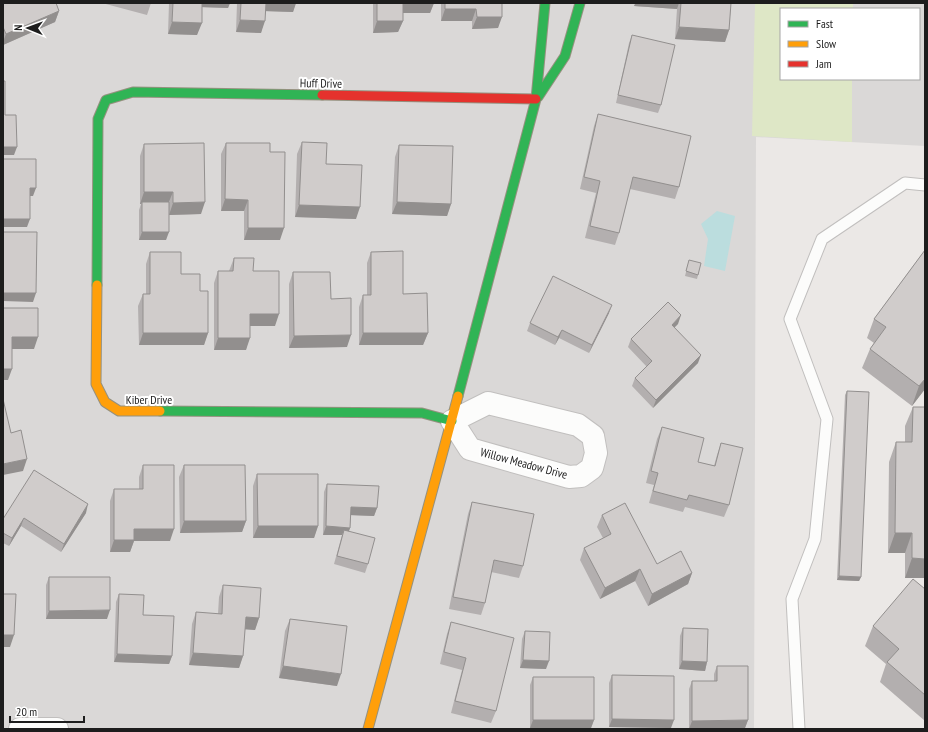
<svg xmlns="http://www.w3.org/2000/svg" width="928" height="732" viewBox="0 0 928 732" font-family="'PT Sans Narrow',sans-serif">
	<rect width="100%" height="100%" fill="#ebe8e6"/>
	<!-- residential -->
	<path fill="#dad8d7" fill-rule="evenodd" d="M3 3H925V146L756 137 754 729H3ZM781 9H919V79H781Z"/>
	<!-- grass -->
	<path fill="#dee7c6" d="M755 3H853V9H781V79H852V142L752 136Z"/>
	<!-- water -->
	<path fill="#bbddde" d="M717 211 735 216 725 271 704 266 708 239 701 224Z"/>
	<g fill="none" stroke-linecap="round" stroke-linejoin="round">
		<!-- lane casing -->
		<g stroke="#c1bfbe" stroke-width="13">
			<path id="lane" d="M799 729 792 599 815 539 827 419 790 319 822 239 905 183 925 185"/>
		</g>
		<!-- street casing -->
		<g stroke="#c1bfbe" stroke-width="24">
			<path id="street" d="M488 403 578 425 593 436 596 453 592 468 581 476 569 477 470 449 452 421Z
				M20 729H57"/>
		</g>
		<!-- fast casing -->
		<g stroke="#95917f" stroke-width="11">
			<path id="fast" d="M538 97 565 56 580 3
				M97 285 98 119 106 100 133 92 322 95
				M458 396 536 99 545 3
				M160 411 422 413 452 421"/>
		</g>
		<!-- slow casing -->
		<g stroke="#95917f" stroke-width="11">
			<path id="slow" d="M97 285 96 384 105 402 119 411H160
				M368 729 458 396"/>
		</g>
		<!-- jam casing -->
		<g stroke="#95917f" stroke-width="11">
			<path id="jam" d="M322 95 536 99"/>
		</g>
		<!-- lane -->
		<use href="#lane" stroke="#fcfcfb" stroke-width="11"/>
		<!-- street -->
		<use href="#street" stroke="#fcfcfb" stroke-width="22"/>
		<!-- fast -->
		<use href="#fast" stroke="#30b455" stroke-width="9"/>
		<!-- slow -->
		<use href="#slow" stroke="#ff9f0a" stroke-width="9"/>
		<!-- jam -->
		<use href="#jam" stroke="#e5322d" stroke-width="9"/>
	</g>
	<!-- wall -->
	<path fill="#b3afaf" d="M3 3 59 11 55 22 3 45Z
		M102 3H151L147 15Z
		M169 3H230L228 8 202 7 197 35 168 34Z
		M237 3H296L293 12 266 11 261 33 236 32Z
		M373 3H434L430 13H403V21L398 32 373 33Z
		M441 3H502L498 28 472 29V21H441Z
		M635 3H731L729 30 725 42 675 39 677 9 634 6Z
		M632 35 661 105 658 113 616 103 629 43Z
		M598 114 679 187 675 199 630 189 619 233 615 245 585 238 596 193 580 189 594 126Z
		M302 142 326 164 356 219 295 217 297 154Z
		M226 143 270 152 280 240H244V211H221V154Z
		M144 144 201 214 169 215 166 240H139V210L141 204H140V156Z
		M399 145 451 204 447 216 392 214 395 157Z
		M925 250V389L912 406 862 368 870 349 874 343 867 338 874 319Z
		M150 252 181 274 200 291 208 333 204 345H139L138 306 143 294H146V264Z
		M371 252 403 294 428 333 423 345H359V307L363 295H367V263Z
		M234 258 253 271 275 326H250L246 350H214V283L218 271H229Z
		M689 260 698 275 697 279 685 276Z
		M293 272 331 299 347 347 289 348V284Z
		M609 313 589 353 559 338 555 345 527 331 530 323Z
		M678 324 674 327 698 363 653 408 632 386 635 378 647 367 628 347 631 339Z
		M847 391 861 577 859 581 837 580 845 395Z
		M913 407 925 578H905V553H888L889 462 896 442H905V426Z
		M662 427 698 462 714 466 717 455 721 443 729 505 724 517 685 507 683 512 649 503 654 485 646 483 657 439Z
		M143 465 170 541H134L130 552H110V501L114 489H139V477Z
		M184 465 246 521 242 532 180 533 179 477Z
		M257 474 318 526 314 538H253V486Z
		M327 484 377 508 374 516 351 515 350 528 349 531 368 564 365 573 334 564 342 535H323L324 492Z
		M472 502 523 566 519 578 491 572 485 603 481 615 449 609 468 514Z
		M86 513 61 552 21 526 9 546 3 543V519Z
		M602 515 657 564 692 573 688 584 648 606 635 581 600 599 580 560 584 548 603 538 597 527Z
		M49 577 107 619H46V585Z
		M223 585 259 618 255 630 245 629 243 656 239 668 189 665 192 624 196 612 218 614 219 597Z
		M925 589V721L880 682 886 664 865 646 873 626Z
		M119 594 143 615 172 656 169 664 114 662 116 602Z
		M290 619 337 686 279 678 285 631Z
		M451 622 496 711 491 723 451 713 462 670 440 664 447 634Z
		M683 628 707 662 705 671 679 669 680 636Z
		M525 631 546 669 520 668 522 639Z
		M717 666 748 720 745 728 689 729V689L692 681H714V674Z
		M612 675 671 728 609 727V683Z
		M533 677 594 720 591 728H530V685Z"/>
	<!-- shaded-wall -->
	<path fill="#928f8e" d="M200 3H230L228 8 198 7Z
		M264 3H296L293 12 262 11Z
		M403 3H434L430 13H399Z
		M636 3H679L677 9 634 6Z
		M445 9H476L472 21H441Z
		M59 11 55 22 3 45V42L6 34Z
		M477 17H502L498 28 472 29Z
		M240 20 265 21 261 33 236 32Z
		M377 21H403L398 32 373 33Z
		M172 22 202 23 197 35 168 34Z
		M679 27 729 30 725 42 675 39Z
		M3 147H17L14 155H3Z
		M30 188H36L33 196H27Z
		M144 192H173L168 204 142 202 141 204H140Z
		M225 199 248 200 244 211H221Z
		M205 202 201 214 169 215 173 203Z
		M397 202 451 204 447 216 392 214Z
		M299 205 360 207 356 219 295 217Z
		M3 219H30L27 227H3Z
		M248 228H284L280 240H244Z
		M142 232H169L166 240H139Z
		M3 293H36L33 302 3 301Z
		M612 305 609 313 589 353 592 345Z
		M250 314H279L275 326H246Z
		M681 315 678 324 669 333 672 325Z
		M562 330 559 338 555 345 558 337Z
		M143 333H208L204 345H139Z
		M363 333H428L423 345H359Z
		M351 335 347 347 289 348 294 336Z
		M12 337H38L34 349H8Z
		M218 338H250L246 350H214Z
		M701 355 698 363 653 408 656 400Z
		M3 369H12L8 380H3Z
		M925 379V389L912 406 919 386Z
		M27 459 23 471 3 475V464Z
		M88 504 86 513 61 552 64 544Z
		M351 507 377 508 374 516 348 515Z
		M24 518 21 526 9 546 12 538Z
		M184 521H246L242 532 180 533Z
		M258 526H318L314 538H253Z
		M326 526 350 528 347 536 344 530 342 535H323Z
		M134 529H174L170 541H134L130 552H110L114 540Z
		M895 533H912L905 553H888Z
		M912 558 925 559V578H905Z
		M640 569 635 581 600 599 605 588Z
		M692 573 688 584 648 606 652 594Z
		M839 576 861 577 859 581 837 580Z
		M110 610 107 619H46L49 611Z
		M246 617 259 618 255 630 241 629Z
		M3 635H14L10 647H3Z
		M193 653 243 656 239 668 189 665Z
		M117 654 172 656 169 664 114 662Z
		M523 660 549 661 546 669 520 668Z
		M682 661 707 662 705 671 679 669Z
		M283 666 341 674 337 686 279 678Z
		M612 719 674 720 671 728 609 727Z
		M533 720H594L591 728H530Z
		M748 720 745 728 689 729 692 721Z"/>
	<!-- building -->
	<path fill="#d0cccb" stroke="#928f8e" d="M3 3H56L59 11 6 34 3 27Z
		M173 3H202V23L172 22Z
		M241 3H266L265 21 240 20Z
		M377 3H403V21H377Z
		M445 3H502V17H477L476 9H445Z
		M681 3H731L729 30 679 27Z
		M632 35 675 45 661 105 618 95Z
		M3 81H5V115H16L17 147H3Z
		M598 114 691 136 679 187 633 177 619 233 590 226 600 181 584 177Z
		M302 142 327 143 326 164 362 165 360 207 299 205Z
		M204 143 205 202 173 203V192H144V144Z
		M226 143H270V152H285L284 228H248V200L225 199Z
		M399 145 453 146 451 204 397 202Z
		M3 159H36V188H30V219H3Z
		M142 202H169V232H142Z
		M3 232H37L36 293H3Z
		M925 250V379L919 386 870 349 886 327 874 319Z
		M403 251V294L427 293 428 333H363V295H371V252Z
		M150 252H181V274H200V291H208V333H143V294H150Z
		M234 258H254L253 271H279V314H250V338H218V271H233Z
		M689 260 701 263 698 275 686 271Z
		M293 272H330L331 299 351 298V335L294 336Z
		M553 276 612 305 592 345 562 330 558 337 530 323Z
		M668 302 681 315 672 325 701 355 656 400 635 378 652 361 631 339Z
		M3 308H38V337H12V369H3Z
		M847 391 869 392 861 577 839 576Z
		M3 399 11 433 21 430 27 459 3 464Z
		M913 407H925V559L912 558V533H895L896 442H912Z
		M662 427 704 438 698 462 715 466 721 443 743 448 729 505 689 495 687 500 653 491 658 473 651 471Z
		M143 465H174V529H134V540H114V489H143Z
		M184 465H245L246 521H184Z
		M34 470 88 504 64 544 24 518 12 538 3 533V519Z
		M257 474H318V526H258Z
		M327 484 379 486 377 508 351 507 350 528 326 526Z
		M472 502 534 514 523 566 494 560 485 603 453 597Z
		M625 503 657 564 681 551 692 573 652 594 640 569 605 588 584 548 611 534 602 515Z
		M344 530 375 538 368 564 337 556Z
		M49 577H110V610L49 611Z
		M913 579 925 589V695L887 662 899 649 873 626Z
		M223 585 261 588 259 618 246 617 243 656 193 653 196 612 222 614Z
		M3 594H16L14 635H3Z
		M119 594 144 595 143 615 174 616 172 656 117 654Z
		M290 619 347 626 341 674 283 666Z
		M451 622 514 638 496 711 455 701 466 658 444 652Z
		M683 628 708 629 707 662 682 661Z
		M525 631 550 632 549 661 523 660Z
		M717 666H748V720L692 721V681H717Z
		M612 675 674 676V720L612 719Z
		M533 677H594V720H533Z"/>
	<g text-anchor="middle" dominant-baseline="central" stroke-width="4" stroke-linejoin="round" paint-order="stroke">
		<!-- street labels -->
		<g font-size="12" fill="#1d1d1d" stroke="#fff">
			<text transform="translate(321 83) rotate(1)">Huff Drive</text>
			<text x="149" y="399">Kiber Drive</text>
			<text transform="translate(524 463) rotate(15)">Willow Meadow Drive</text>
		</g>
	</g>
	<!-- border -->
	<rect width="928" height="732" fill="none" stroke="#1d1d1d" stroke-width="8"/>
	<!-- legend -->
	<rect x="780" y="8" width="140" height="72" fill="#ffffff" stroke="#a5a5a5"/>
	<rect x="788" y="21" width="20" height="6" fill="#30b455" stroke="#a5a5a5"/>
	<text x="816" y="28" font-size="12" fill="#1d1d1d">Fast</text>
	<rect x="788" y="41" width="20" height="6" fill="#ff9f0a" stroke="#a5a5a5"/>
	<text x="816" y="48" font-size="12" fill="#1d1d1d">Slow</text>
	<rect x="788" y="61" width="20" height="6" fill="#e5322d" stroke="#a5a5a5"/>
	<text x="816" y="68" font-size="12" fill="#1d1d1d">Jam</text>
	<!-- north arrow -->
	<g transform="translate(28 28) rotate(271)" stroke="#ffffff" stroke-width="3" paint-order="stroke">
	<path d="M0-3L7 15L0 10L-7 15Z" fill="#1d1d1d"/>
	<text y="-6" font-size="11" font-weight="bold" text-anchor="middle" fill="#1d1d1d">N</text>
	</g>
	<!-- scale -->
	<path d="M10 716v6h74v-6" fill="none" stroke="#1d1d1d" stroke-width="2"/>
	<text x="16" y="716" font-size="12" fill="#1d1d1d" stroke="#ffffff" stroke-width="3" paint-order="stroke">20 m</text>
</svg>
